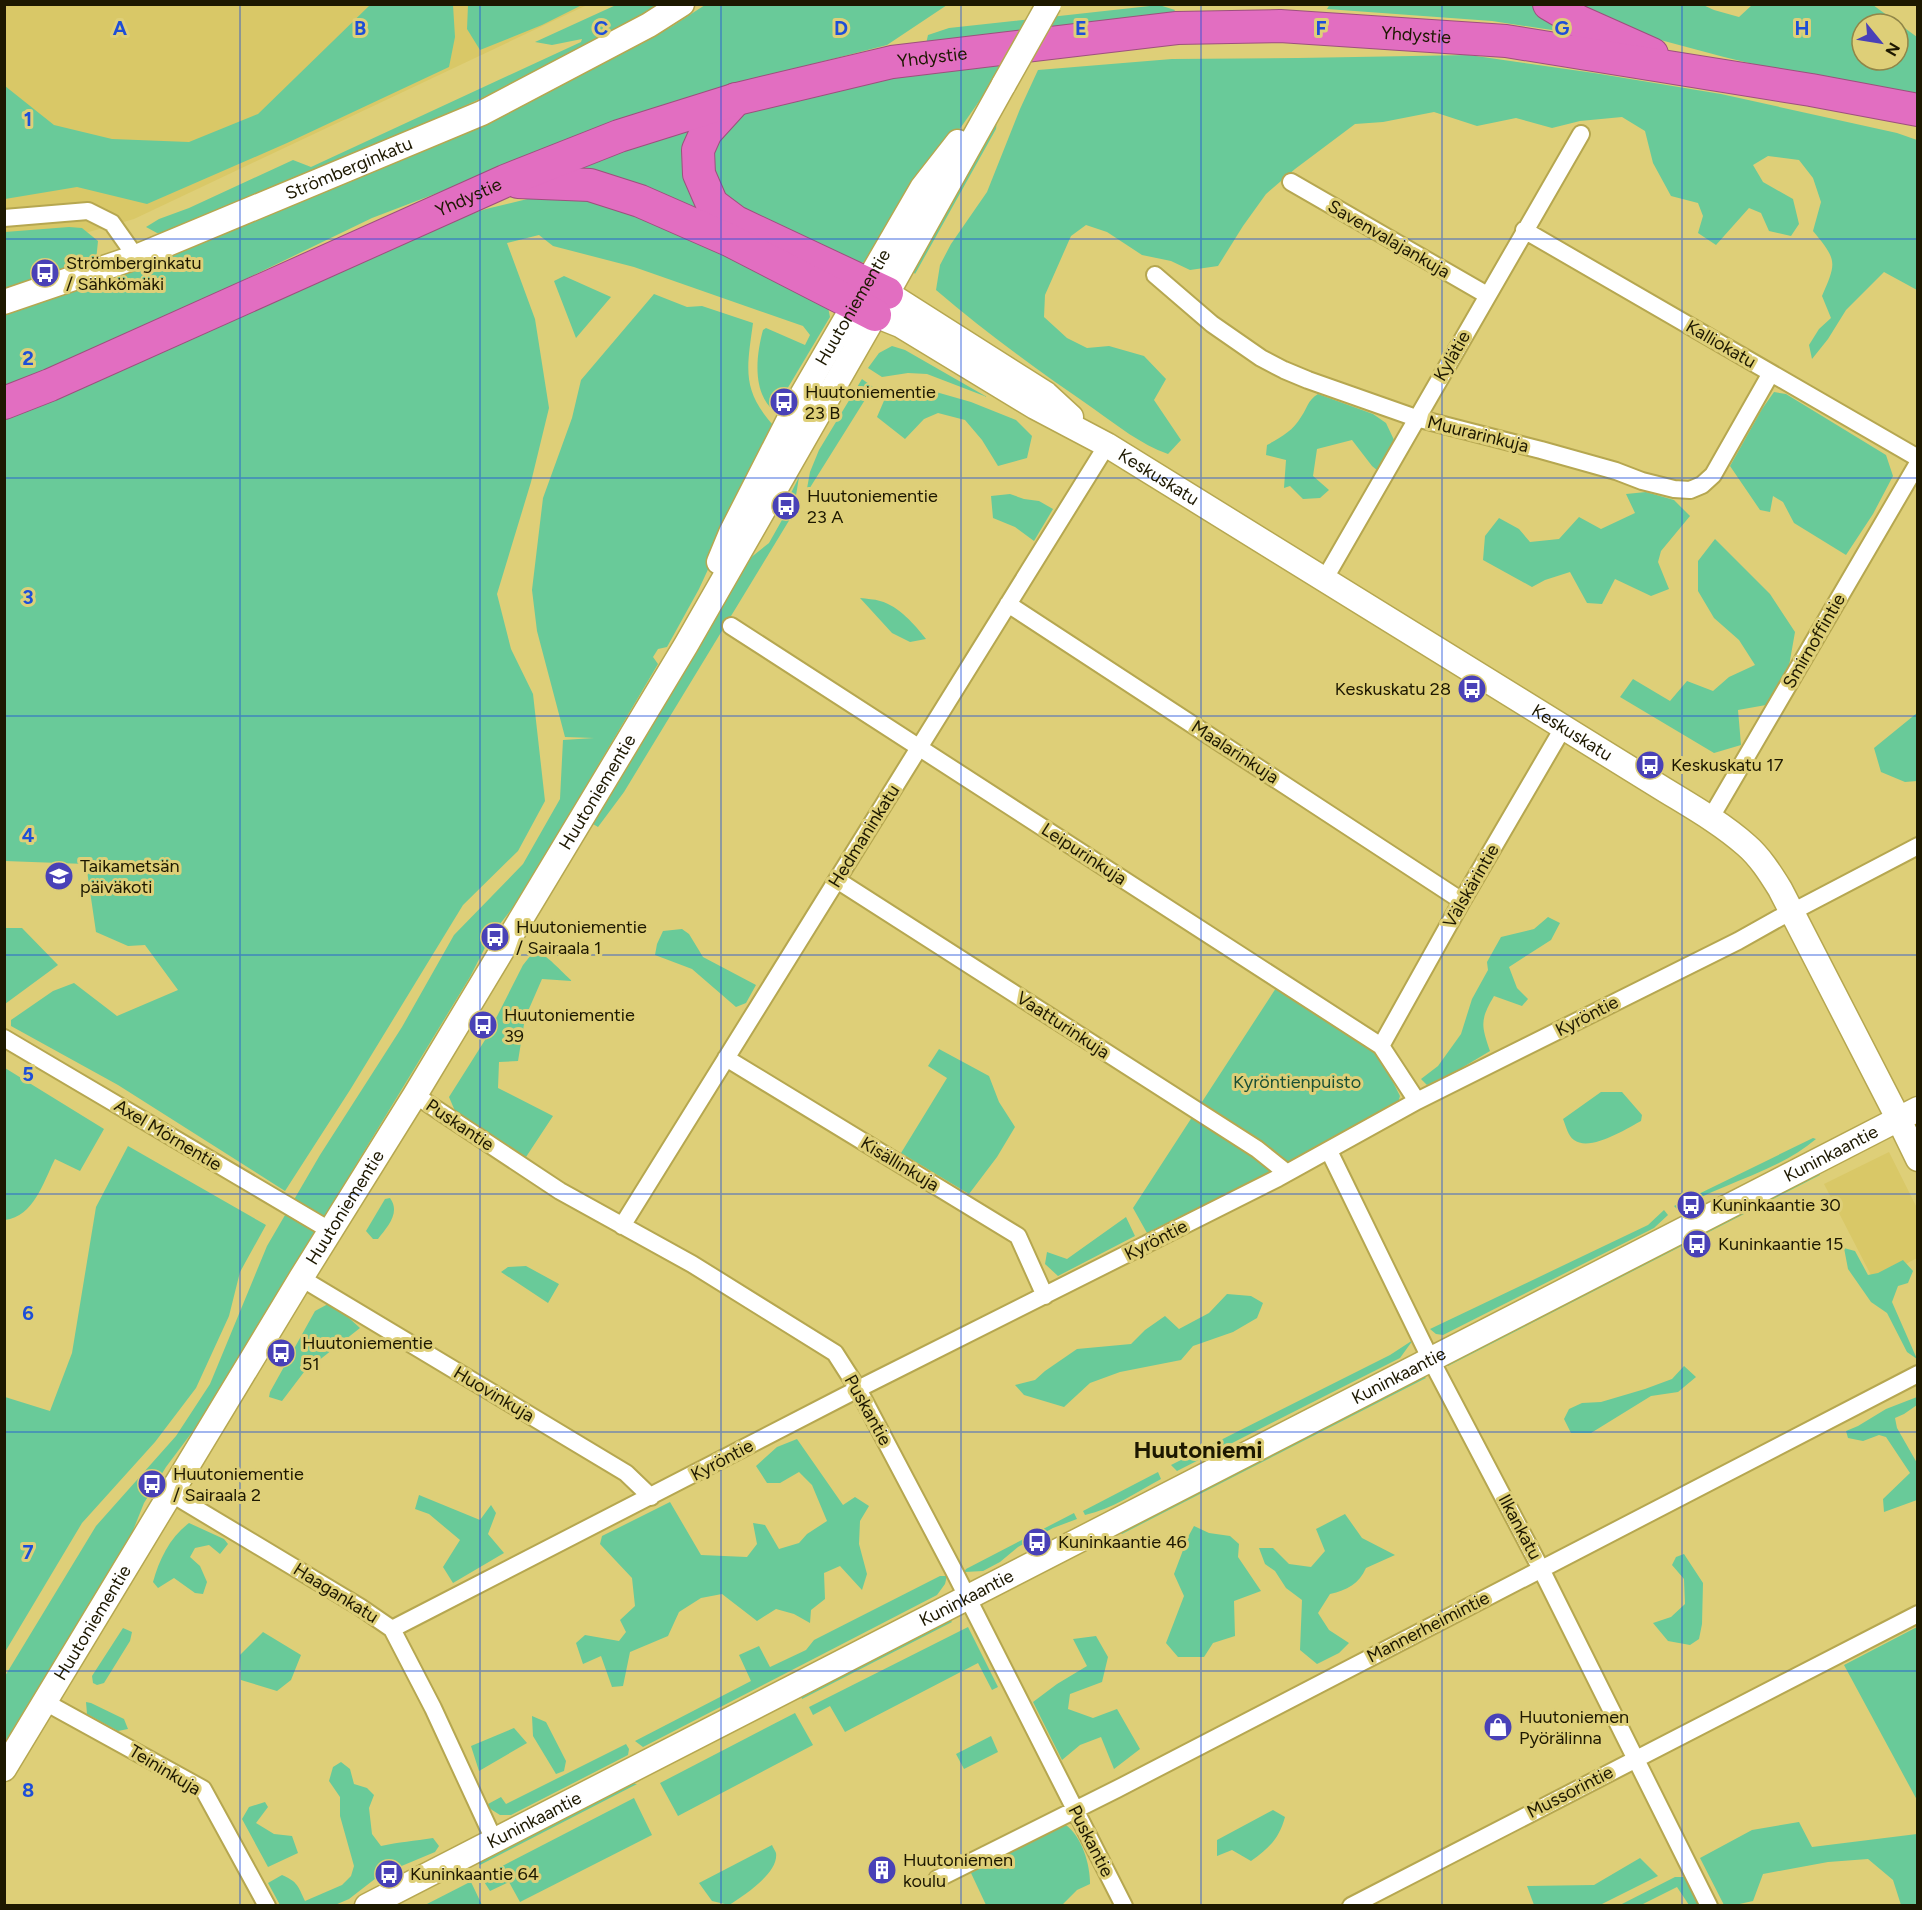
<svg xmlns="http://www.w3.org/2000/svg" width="1922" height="1910" viewBox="0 0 1922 1910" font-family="Figtree,sans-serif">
	<rect width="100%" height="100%" fill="#decf78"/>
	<!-- built -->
	<path fill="#d9c867" d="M5 5H587L134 219 5 256Z
		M1889 1152 1917 1208V1258L1874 1281 1824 1184Z"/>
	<!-- green -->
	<path fill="#69ca99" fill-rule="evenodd" d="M1330 4 1539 5 1578 34 1492 21 1327 9Z
		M370 5H453L455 37 449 67 287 143 147 204 77 187 5 199V86L54 125 112 139 189 142 258 114Z
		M468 5V4L582 5 542 25 480 50 467 29Z
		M616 5H664L499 90 366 152 176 232 157 233 146 227 159 219 189 208 293 160 311 167 581 42 582 39 552 45 535 42Z
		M705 5H947L887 45 809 65 652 111 372 218 188 307 5 389 4 312 183 251 381 167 515 105 671 27Z
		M1159 5 1175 10 1170 18 926 44 928 35 949 28Z
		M1570 5H1703L1714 10 1739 17 1752 5H1873L1917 37V94L1807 77 1724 57 1623 30ZM1862 24H1898V60H1862Z
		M1469 55 1594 73 1721 94 1897 133 1917 140V290L1884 272 1846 310 1828 339 1812 359 1809 345 1819 329 1831 318 1822 296C1837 262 1837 260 1813 231L1821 202 1813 178 1799 160 1768 156 1753 165 1763 182 1793 199 1799 224 1791 236 1769 231 1761 213 1749 208 1716 245 1698 233 1703 216 1698 203 1671 196 1653 163 1645 131 1622 117 1580 121 1552 128 1516 118 1477 126 1434 112 1383 122 1355 124 1295 169 1266 194 1243 226 1218 266 1190 270 1171 261 1142 255 1107 232 1086 225 1071 236 1045 295 1044 317 1067 338 1087 348 1109 346 1144 356 1166 379 1154 400 1181 440 1168 454C1140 444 1118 426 1094 409 1040 372 986 333 936 290L940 265 951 244 987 192 1020 109 1038 70 1172 59 1298 58Z
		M1004 57 985 93 866 262 846 264 727 206 713 186 709 149 747 109 820 91Z
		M998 112 996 129 915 274 912 270Z
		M701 122 714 216 559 172Z
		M552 193 629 206 828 307 830 317 774 411C752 392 756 356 763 330L766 328 805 345 810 335 803 326 634 267 553 246 539 235 507 243 535 319 549 408 531 482 497 594 511 649 533 694 545 801 518 851 463 905 350 1090 285 1191 118 1085 11 1026V1020L53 991 74 983 117 1016 178 990 145 945 128 946 96 932 86 864 5 861V417L390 241 486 209Z
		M69 227 82 228 98 241 96 261 5 294V232Z
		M564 276 611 297 576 338 554 281Z
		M654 294 687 307 702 306 753 323C747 368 741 390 774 426L699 589 667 647 658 649 653 657 658 664 518 901 492 934 470 977 199 1423 166 1467 144 1503 130 1538 5 1742V1676L96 1526 176 1436 210 1384 267 1246 320 1155 402 1027 454 935 523 864 560 799 563 740 594 738 565 737 537 631 532 590 543 498 572 418 581 380Z
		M892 346 905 350 987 397 927 374 908 373 882 377 868 368 879 353Z
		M862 379 873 387 806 494 810 472 819 450Z
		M901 389 936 392 971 402 1016 420 1032 436 1027 458 998 466 982 440 965 420 938 413 924 419 905 439 877 417 886 396Z
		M1774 392 1786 394 1886 455 1893 476 1873 514 1846 555 1794 523 1783 502 1773 496 1770 512 1760 510 1730 466 1762 409Z
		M1318 394 1373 414 1386 423 1394 440 1389 460 1378 471 1372 466 1352 440 1317 449 1313 476 1329 490 1320 498 1303 499 1290 486 1284 488 1286 460 1266 455 1267 445C1281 437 1293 431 1301 417 1308 407 1307 401 1318 394Z
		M799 477 793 514 624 792 598 827 593 824 749 559 769 543 791 504 789 497Z
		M1646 492 1674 500 1690 516 1661 551 1658 562 1669 589 1651 596 1615 579 1602 604 1587 603 1570 572 1545 580 1532 587 1483 560 1485 536 1499 518 1519 529 1530 542 1559 539 1579 517 1601 529 1635 513 1626 494Z
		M1010 494 1024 499 1039 501 1053 509 1034 541 1015 527 993 518 991 496Z
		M1715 539 1770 594 1795 632 1789 666 1766 705 1738 710 1741 745 1714 753 1620 697 1633 679 1670 701 1687 681 1713 691 1729 677 1755 665 1739 640 1714 618 1698 591V561Z
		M860 598C867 599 874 599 880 601 899 606 915 625 926 639L910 642 892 633Z
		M1917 713V781L1905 782 1881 772 1874 748Z
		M1548 917 1560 923 1551 940 1509 967 1517 988 1528 999 1522 1006 1494 996C1480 1020 1481 1025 1490 1051L1460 1069 1427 1085 1421 1079 1438 1066 1461 1034 1472 999 1488 970 1487 962 1501 937 1534 929Z
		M5 928H22L58 965 5 1004Z
		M682 929 689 934 703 957 756 985 746 1003 736 1007 692 969 655 955 657 944 663 931Z
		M535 950C546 954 562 972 572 981L542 979 525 1018 518 1061 499 1062 498 1088 553 1116 526 1157 455 1111 449 1097 485 1040 523 965Z
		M1276 988 1379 1054 1400 1096 1398 1103 1299 1158 1147 1233 1133 1208Z
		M939 1049 989 1076 999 1102 1015 1127 997 1157 969 1194 901 1153 947 1078 928 1066Z
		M5 1068 104 1129 80 1171 55 1159C43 1183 34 1216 5 1220Z
		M1601 1092H1622L1642 1115 1641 1121C1626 1129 1590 1152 1574 1140 1568 1136 1566 1126 1563 1119Z
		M1813 1138 1816 1139C1789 1162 1756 1173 1724 1187 1708 1193 1692 1202 1677 1209L1674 1206Z
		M128 1146 266 1225 240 1272 229 1316 196 1388 155 1442 82 1523 5 1652V1397L50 1411 72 1353 96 1207Z
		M1819 1170 1820 1175 1448 1366 1449 1359Z
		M390 1198C401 1213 387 1227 378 1239H373L366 1231 385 1199Z
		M1664 1210 1668 1215 1654 1228 1443 1335 1436 1334 1430 1329 1648 1225Z
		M1126 1217 1135 1236 1058 1276 1045 1264 1047 1252 1067 1259Z
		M1844 1248 1855 1251 1868 1275 1878 1273 1903 1260 1913 1271 1908 1283 1898 1286 1892 1302 1917 1359 1907 1352 1887 1313 1871 1302 1848 1269Z
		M526 1266 559 1284 548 1303 501 1272 508 1267Z
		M1227 1294 1251 1296 1263 1303 1257 1318 1233 1332 1193 1346 1181 1360 1120 1372 1090 1383 1064 1407 1024 1395 1015 1385 1035 1380 1045 1371 1077 1349 1131 1344 1145 1330 1165 1316 1179 1329 1209 1313Z
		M328 1304 338 1308 360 1328 304 1372 282 1401 269 1397 270 1392 315 1311Z
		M1413 1340 1400 1358 1177 1471 1171 1465 1390 1355Z
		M1684 1366 1696 1377 1678 1392 1651 1396 1591 1433H1571L1564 1419 1569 1409 1582 1403 1601 1402 1645 1389 1672 1379Z
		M1423 1375 1426 1378 1122 1534 1120 1532Z
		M1917 1397V1405L1904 1414 1895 1418 1897 1428 1917 1463V1500L1884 1512 1883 1499 1910 1473 1886 1437 1879 1435 1863 1441 1848 1438 1846 1431 1858 1426 1886 1409Z
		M797 1439 843 1505 855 1497 869 1506 860 1521 859 1544 867 1574 862 1590 840 1566 824 1573 825 1599 811 1610 810 1623 794 1614 776 1609 757 1621 722 1594 701 1598 679 1612 668 1636 630 1652 623 1686 612 1687 601 1656 583 1664 576 1643 585 1635 619 1641 626 1632 620 1620 635 1606 632 1578 600 1544 602 1536 670 1502 701 1555 747 1557 757 1544 753 1523 765 1525 779 1549 799 1543 807 1534 827 1521 812 1485 799 1472 780 1483H767L756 1466 777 1447Z
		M1158 1472 1161 1479C1137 1492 1112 1509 1085 1515L1083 1511Z
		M419 1495 480 1520 491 1505 496 1513 488 1534 504 1553 453 1583 443 1567 460 1540 429 1514 415 1509Z
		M1074 1513 1077 1519 1053 1528 1018 1547 1000 1562 983 1571 964 1572 966 1569Z
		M1345 1514 1362 1538 1395 1555 1366 1568C1359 1584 1347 1590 1330 1594L1318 1613 1329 1630 1349 1643 1339 1653 1317 1664 1300 1650 1302 1600 1286 1588 1275 1571 1265 1564 1259 1548H1273L1289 1564 1311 1567 1325 1551 1316 1529Z
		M189 1523 224 1539 228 1544 220 1554 209 1545 195 1548 190 1557 200 1566 207 1582 203 1594 195 1593 174 1578 158 1588 153 1582C159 1560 170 1537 189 1523Z
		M1194 1526 1209 1533 1230 1536 1239 1544 1238 1557 1261 1591 1234 1601 1235 1636 1213 1643 1204 1657H1178L1166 1643 1184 1596 1174 1574 1188 1537Z
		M1684 1554 1703 1583 1702 1624 1699 1639 1690 1645 1668 1641 1653 1623 1671 1617 1685 1604 1684 1579 1672 1565 1676 1557Z
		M940 1576H947L945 1584 937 1595 643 1747 635 1741 751 1681 739 1655 759 1646 770 1667 806 1650 814 1640Z
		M949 1618 952 1622 802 1699 800 1694Z
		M968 1627 998 1687 992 1690 978 1663 845 1732 830 1706 813 1715 809 1707Z
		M1917 1627V1800L1844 1665Z
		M123 1628 132 1632 130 1641 104 1683 97 1685 93 1683 92 1676Z
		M263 1632 301 1655 291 1680 277 1691 241 1680 240 1655Z
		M1096 1636 1108 1657 1102 1682 1070 1694 1068 1709 1093 1718 1117 1709 1140 1749 1114 1769 1101 1737 1080 1745 1062 1760 1033 1702 1057 1684 1087 1666 1073 1639Z
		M86 1702 91 1703 124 1719 128 1729 118 1731 87 1714Z
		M795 1713 813 1745 678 1816 660 1783Z
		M532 1716 546 1722 566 1761 564 1771 556 1774 533 1736Z
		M514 1728 527 1743 479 1771 471 1746Z
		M991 1736 998 1752 964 1769 956 1754Z
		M626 1744 629 1749 628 1755 511 1815H500L489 1808 488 1804 501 1797 506 1804Z
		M341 1762 350 1769 354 1784 367 1788 374 1795 369 1808 372 1834 381 1846C398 1842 415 1841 433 1838L439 1846 435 1852 380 1875 349 1899 335 1905H280L268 1883 282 1875C298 1882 298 1886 305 1901L342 1885 351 1876 354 1866 340 1816V1797L329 1781 333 1767Z
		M627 1783 637 1784 480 1865 478 1859Z
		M634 1798 652 1835 520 1902 509 1882 490 1891 481 1877Z
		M265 1802 268 1807 256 1823 274 1834 292 1836 298 1853 268 1867 242 1819 249 1807Z
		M1273 1810 1285 1817C1279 1839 1269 1848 1251 1861L1232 1850 1217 1856V1840Z
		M1799 1822 1812 1847 1917 1834V1905H1901L1893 1880 1868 1859 1828 1862 1763 1874 1753 1901 1735 1905H1724L1700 1858 1752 1830Z
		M1066 1825C1082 1837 1090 1864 1090 1884L1077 1890 1062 1905H986L971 1873 1049 1828Z
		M772 1845C773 1848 775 1850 776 1853 779 1873 743 1896 729 1905L712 1901 699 1883Z
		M1640 1858 1658 1876 1600 1905H1534L1527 1886 1594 1885Z
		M1675 1877H1685L1700 1905H1689L1677 1887 1641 1905 1618 1906Z
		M471 1882 482 1905H425L468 1883Z"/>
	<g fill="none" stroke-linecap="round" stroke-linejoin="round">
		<!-- street casing -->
		<g stroke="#b6a750" stroke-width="20">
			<path id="street" d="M1291 182 1487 295
				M4 218 88 211 112 223 136 257
				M1524 230 1918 458
				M1155 275 1212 324 1261 358 1284 370 1308 380 1416 418 1541 450 1616 471 1642 481 1674 489 1690 490 1702 485 1713 475 1771 373
				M1324 580 1581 134
				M1008 604 1462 901
				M731 626 1381 1046 1417 1101
				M1710 819 1918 463
				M837 880 1257 1149 1287 1173
				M4 1038 331 1231
				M1381 1046 1462 901 1563 728
				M726 1058 1018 1236 1045 1296
				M415 1095 560 1191 692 1264 835 1353 858 1389 953 1569 1124 1906
				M1329 1151 1430 1358 1541 1569 1709 1906
				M622 1226 1107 445
				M301 1278 626 1473 651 1497
				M170 1493 360 1607 392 1629 433 1708 494 1840
				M392 1629 858 1389 1278 1178 1417 1101 1738 941 1779 918 1792 912 1918 846
				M45 1702 203 1789 267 1906
				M937 1879 1117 1789 1918 1374
				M1351 1906 1918 1614"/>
		</g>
		<!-- secondary casing -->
		<g stroke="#b6a750" stroke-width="27">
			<g id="secondary">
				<path d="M887 293 1046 394 1071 417"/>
				<path id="s1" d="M4 302 136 257 482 113 649 25 682 4"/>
				<path id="s2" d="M875 315 900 325 1035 407 1107 445 1660 787C1689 805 1720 822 1746 845 1760 857 1770 873 1780 889L1898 1118 1918 1159"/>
				<path id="s3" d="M719 562 731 533 799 400 922 188 958 142"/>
				<path id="s4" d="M4 1769 301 1278 415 1095 686 645 875 315 1004 84"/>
				<path id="s5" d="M367 1906 1918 1109"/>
			</g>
		</g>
		<!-- highway casing -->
		<g stroke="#9d507d" stroke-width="34">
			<g id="highway">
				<path d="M1549 4 1578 21 1652 54"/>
				<path d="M736 99 706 132 698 150 699 174 712 204 736 222 887 293"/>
				<path d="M518 182 590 185 640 201 729 240 875 315"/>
				<path id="s6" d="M4 403 50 385 505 181 619 136 737 99 892 62 1177 28 1280 26 1506 41 1811 90 1918 110"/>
			</g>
		</g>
		<!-- street -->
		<use href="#street" stroke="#fff" stroke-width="16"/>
		<!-- secondary -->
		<use href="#secondary" stroke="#fff" stroke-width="24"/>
		<!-- highway -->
		<use href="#highway" stroke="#e26ec1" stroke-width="32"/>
		<!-- secondary-bridge casing -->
		<g stroke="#b6a750" stroke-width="27" stroke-linecap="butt">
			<path id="secondary-bridge" d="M1004 84 1049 4"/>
		</g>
		<!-- secondary-bridge -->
		<use href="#secondary-bridge" stroke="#fff" stroke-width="24"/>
	</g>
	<!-- grid -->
	<path fill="none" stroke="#1d4ed8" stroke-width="1.5" stroke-opacity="0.55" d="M240 4V1906M480 4V1906M721 4V1906M961 4V1906M1201 4V1906M1442 4V1906M1682 4V1906M4 239H1918M4 478H1918M4 716H1918M4 955H1918M4 1194H1918M4 1432H1918M4 1671H1918"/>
	<!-- icons -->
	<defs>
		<g id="bus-disc" transform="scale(1.5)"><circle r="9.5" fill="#4941b7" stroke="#decf78"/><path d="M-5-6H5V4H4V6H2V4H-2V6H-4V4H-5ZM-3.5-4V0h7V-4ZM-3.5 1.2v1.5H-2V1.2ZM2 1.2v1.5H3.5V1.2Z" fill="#fff"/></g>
		<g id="school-disc" transform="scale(1.5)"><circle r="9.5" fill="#4941b7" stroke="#decf78"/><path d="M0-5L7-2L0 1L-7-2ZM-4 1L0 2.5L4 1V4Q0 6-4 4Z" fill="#fff"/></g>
		<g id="shop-disc" transform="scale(1.5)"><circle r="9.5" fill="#4941b7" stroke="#decf78"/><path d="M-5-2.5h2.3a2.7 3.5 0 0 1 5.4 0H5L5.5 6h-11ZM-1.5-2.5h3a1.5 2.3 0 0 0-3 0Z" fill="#fff"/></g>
		<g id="building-disc" transform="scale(1.5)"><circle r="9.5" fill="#4941b7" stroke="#decf78"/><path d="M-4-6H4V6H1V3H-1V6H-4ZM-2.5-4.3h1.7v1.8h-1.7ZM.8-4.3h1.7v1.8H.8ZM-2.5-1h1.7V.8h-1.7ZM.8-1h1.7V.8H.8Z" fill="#fff"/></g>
	</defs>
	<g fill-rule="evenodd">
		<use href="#bus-disc" x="45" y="273"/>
		<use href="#bus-disc" x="784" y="402"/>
		<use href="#bus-disc" x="786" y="506"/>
		<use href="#bus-disc" x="1472" y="689"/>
		<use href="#bus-disc" x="1650" y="765"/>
		<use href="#school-disc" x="59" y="876"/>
		<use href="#bus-disc" x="495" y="937"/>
		<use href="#bus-disc" x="483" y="1025"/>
		<use href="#bus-disc" x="1691" y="1205"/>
		<use href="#bus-disc" x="1697" y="1244"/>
		<use href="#bus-disc" x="281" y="1353"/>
		<use href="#bus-disc" x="152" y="1484"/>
		<use href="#bus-disc" x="1037" y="1542"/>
		<use href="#shop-disc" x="1498" y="1727"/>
		<use href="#building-disc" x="882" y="1870"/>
		<use href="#bus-disc" x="389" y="1874"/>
	</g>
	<g text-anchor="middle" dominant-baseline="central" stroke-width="6" stroke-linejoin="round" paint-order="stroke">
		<!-- street labels -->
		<g font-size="18" fill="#1d1800" stroke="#decf78">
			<text stroke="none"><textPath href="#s6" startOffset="1480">Yhdystie</textPath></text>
			<text stroke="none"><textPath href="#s6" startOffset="994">Yhdystie</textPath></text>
			<text stroke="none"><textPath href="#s1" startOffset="370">Strömberginkatu</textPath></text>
			<text stroke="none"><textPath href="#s6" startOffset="508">Yhdystie</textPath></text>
			<text transform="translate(1389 239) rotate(30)">Savenvalajankuja</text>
			<text stroke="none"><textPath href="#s3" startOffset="288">Huutoniementie</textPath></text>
			<text transform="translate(1721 344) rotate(30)">Kalliokatu</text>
			<text transform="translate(1452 356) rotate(-60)">Kylätie</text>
			<text transform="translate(1478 434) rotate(14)">Muurarinkuja</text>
			<text stroke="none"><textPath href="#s2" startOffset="327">Keskuskatu</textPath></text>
			<text transform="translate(1814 641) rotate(-60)">Smirnoffintie</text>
			<text stroke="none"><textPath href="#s2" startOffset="813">Keskuskatu</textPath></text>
			<text transform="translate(1235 752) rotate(33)">Maalarinkuja</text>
			<text stroke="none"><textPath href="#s4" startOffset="1143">Huutoniementie</textPath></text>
			<text transform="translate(864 836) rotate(-58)">Hedmaninkatu</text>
			<text transform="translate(1084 854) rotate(33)">Leipurinkuja</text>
			<text transform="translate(1471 886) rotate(-60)">Välskärintie</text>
			<text transform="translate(1587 1016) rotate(-27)">Kyröntie</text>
			<text transform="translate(1063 1025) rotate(33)">Vaatturinkuja</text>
			<text transform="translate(460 1125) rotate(34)">Puskantie</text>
			<text transform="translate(168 1135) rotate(31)">Axel Mörnentie</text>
			<text stroke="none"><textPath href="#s5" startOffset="1646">Kuninkaantie</textPath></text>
			<text transform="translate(900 1164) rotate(31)">Kisällinkuja</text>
			<text stroke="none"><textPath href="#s4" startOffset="657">Huutoniementie</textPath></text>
			<text transform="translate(1156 1240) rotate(-27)">Kyröntie</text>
			<text stroke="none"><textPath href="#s5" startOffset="1160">Kuninkaantie</textPath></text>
			<text transform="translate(494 1394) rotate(31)">Huovinkuja</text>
			<text transform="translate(868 1410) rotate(61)">Puskantie</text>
			<text transform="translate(722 1460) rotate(-28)">Kyröntie</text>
			<text transform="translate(1520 1527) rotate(62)">Ilkankatu</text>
			<text transform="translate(336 1593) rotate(32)">Haagankatu</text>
			<text stroke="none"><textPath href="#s5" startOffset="674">Kuninkaantie</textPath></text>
			<text stroke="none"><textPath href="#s4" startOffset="171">Huutoniementie</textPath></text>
			<text transform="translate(1428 1627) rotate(-27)">Mannerheimintie</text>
			<text transform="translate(165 1770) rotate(31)">Teininkuja</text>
			<text transform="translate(1570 1792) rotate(-27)">Mussorintie</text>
			<text stroke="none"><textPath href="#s5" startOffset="188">Kuninkaantie</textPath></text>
			<text transform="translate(1091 1841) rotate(63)">Puskantie</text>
		</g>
		<!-- poi labels -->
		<g font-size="18" fill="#1d1800" stroke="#decf78" text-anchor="start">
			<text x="66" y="263">Strömberginkatu<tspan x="66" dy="21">/ Sähkömäki</tspan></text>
			<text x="805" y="392">Huutoniementie<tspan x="805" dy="21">23 B</tspan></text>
			<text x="807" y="496">Huutoniementie<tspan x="807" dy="21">23 A</tspan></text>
			<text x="1451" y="689" text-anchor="end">Keskuskatu 28</text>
			<text x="1671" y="765">Keskuskatu 17</text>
			<text x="80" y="866">Taikametsän<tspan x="80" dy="21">päiväkoti</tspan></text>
			<text x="516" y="927">Huutoniementie<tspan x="516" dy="21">/ Sairaala 1</tspan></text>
			<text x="504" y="1015">Huutoniementie<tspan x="504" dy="21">39</tspan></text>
			<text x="1712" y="1205">Kuninkaantie 30</text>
			<text x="1718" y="1244">Kuninkaantie 15</text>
			<text x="302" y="1343">Huutoniementie<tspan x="302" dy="21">51</tspan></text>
			<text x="173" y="1474">Huutoniementie<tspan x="173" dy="21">/ Sairaala 2</tspan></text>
			<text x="1058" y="1542">Kuninkaantie 46</text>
			<text x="1519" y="1717">Huutoniemen<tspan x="1519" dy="21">Pyörälinna</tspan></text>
			<text x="903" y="1860">Huutoniemen<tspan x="903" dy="21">koulu</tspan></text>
			<text x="410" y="1874">Kuninkaantie 64</text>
		</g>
		<!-- park labels -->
		<g font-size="18" fill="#1a4f36" stroke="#decf78">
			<text x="1297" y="1082">Kyröntienpuisto</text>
		</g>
		<!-- district labels -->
		<g font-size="24" font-weight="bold" fill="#1d1800" stroke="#decf78">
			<text x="1198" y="1449">Huutoniemi</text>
		</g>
	</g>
	<g font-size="20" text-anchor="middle" font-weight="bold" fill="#1d4ed8" stroke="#decf78" stroke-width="6" stroke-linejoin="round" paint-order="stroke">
		<text x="120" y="35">A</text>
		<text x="360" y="35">B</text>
		<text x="601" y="35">C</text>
		<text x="841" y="35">D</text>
		<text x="1081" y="35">E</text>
		<text x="1321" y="35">F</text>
		<text x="1562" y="35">G</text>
		<text x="1802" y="35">H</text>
		<text x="28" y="126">1</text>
		<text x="28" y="365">2</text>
		<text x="28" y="604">3</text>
		<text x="28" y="842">4</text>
		<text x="28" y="1081">5</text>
		<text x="28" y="1320">6</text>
		<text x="28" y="1559">7</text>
		<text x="28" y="1797">8</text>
	</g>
	<!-- border -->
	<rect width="1922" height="1910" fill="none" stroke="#1d1800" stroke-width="12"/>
	<!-- north arrow -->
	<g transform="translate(1880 42) rotate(120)"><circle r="28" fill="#decf78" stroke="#918648" stroke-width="1.5"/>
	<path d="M0-4.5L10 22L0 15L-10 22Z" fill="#4941b7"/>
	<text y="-9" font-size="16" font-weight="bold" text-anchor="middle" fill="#1d1800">N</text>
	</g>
</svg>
